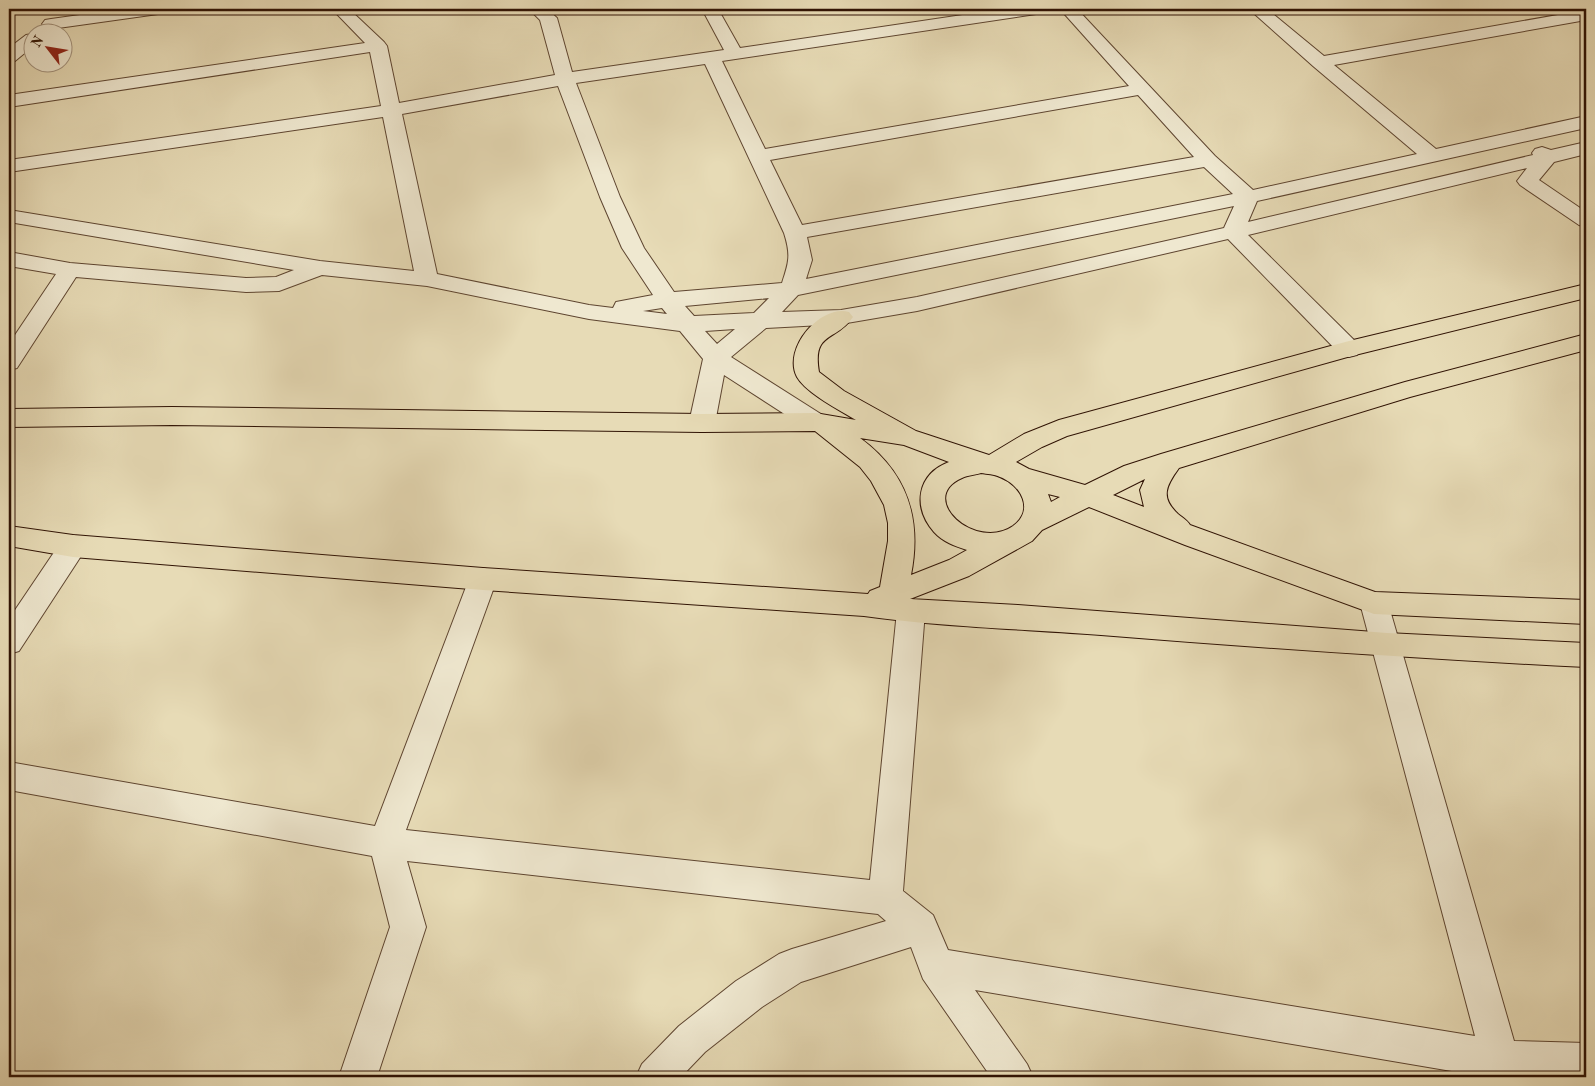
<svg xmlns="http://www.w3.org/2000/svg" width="1595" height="1086" viewBox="0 0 1595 1086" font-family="'Old Standard TT',serif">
	<rect width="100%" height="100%" fill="#e7dbb6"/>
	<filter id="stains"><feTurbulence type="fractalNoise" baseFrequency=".004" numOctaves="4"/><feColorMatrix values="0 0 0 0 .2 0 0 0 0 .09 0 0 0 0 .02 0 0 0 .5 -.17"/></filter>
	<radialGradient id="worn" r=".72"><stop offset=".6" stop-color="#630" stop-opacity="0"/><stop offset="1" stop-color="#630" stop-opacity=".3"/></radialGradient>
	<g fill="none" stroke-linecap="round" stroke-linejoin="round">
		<!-- minor casing -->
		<g stroke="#5e4530" stroke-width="2">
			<path id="minor" d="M123 9H166L164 13 158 14 51 29 45 28 42 24 45 20 51 19Z
				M332 9H349L384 42 387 46 399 103 555 75 540 20 529 9H547L557 18 572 72 724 50 702 9H718L740 48 1003 9H1044L1042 13 1036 14 722 61 765 149 1129 86 1060 9H1077L1215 156 1253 190 1417 154 1313 66 1249 9H1267L1324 56 1586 10V20L1334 65 1436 149 1586 116V128L1257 201 1248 222 1533 155 1532 153 1535 149 1542 147 1551 150 1586 142V154L1554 162 1539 180 1586 212V227L1579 225 1520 185 1517 181 1527 168 1248 235 1357 343 1361 349 1357 355 1349 357 1341 355 1228 239 917 311 841 324 766 328 731 357 824 416 828 422 824 428 815 431 806 428 724 375 715 423 711 429 702 432 693 429 689 423 703 359 680 331 589 319 427 286 322 275 279 291 246 292 76 277 17 368 9 370V344L56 274 9 266V252L70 263 246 278 276 277 294 270 9 222V210L320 261 414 271 383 117 9 172V160L381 106 370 52 9 107V95L365 43ZM705 64 784 233C791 255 789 262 782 283L674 292 644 248 620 197 576 83ZM558 86 600 197 622 248 653 295 616 302 613 308 589 305 437 274 402 114ZM1138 95 1194 157 802 225 770 160ZM1204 167 1233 194 806 279 812 260 807 237ZM1234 206 1224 228 917 297 841 310 782 312 798 295ZM769 298 754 313 694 316 685 306ZM662 308 667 314 643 311ZM735 329 717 344 705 331Z
				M32 34V47L15 61 9 62V48L26 35Z
				M73 535 83 539 87 546 83 553 19 651 9 654V619L63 539Z
				M483 568 493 571 497 579 406 830 870 880 897 611 901 603 911 599 921 603 925 611 903 891 933 915 948 950 1475 1036 1360 603 1364 595 1374 592 1384 595 1388 603 1514 1041 1586 1043V1077H1487L975 990 1027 1064 1033 1077H991L923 979 911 947 801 982 762 1007 705 1052 681 1077H636L642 1064 679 1026 736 981 779 954 792 949 886 921 878 914 407 861 426 927 377 1077H339L390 927 372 856 9 790V762L375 826 469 579 473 571Z"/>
		</g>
		<!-- major casing -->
		<g stroke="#301304" stroke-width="2">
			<path id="major" d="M1586 284V298L1351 356 1067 436 1042 447 1016 462 1029 469 1085 485 1124 466 1161 454 1405 382 1586 334V350L1410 397 1179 468C1166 486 1160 497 1178 514 1183 518 1187 520 1190 525L1375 592 1586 600V624L1374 614 1185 545 1089 507 1042 530 1032 541 969 576 910 599 1018 605 1387 633 1586 643V667C1424 659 1262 648 1101 635 1022 629 942 627 864 616L483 590 73 557 9 546V526L73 535 483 568 868 594 870 591 880 587 888 541V523L884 505 871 481 860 467 815 431 702 432 172 425 9 427V409L172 407 702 414 815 413 856 420C841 411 806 393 797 377 782 348 821 304 849 312L853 317C836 342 812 331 819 372L844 391 916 431 989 455 1024 434 1059 420 1349 341ZM860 438 904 445 949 462C917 474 912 507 934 532 943 542 955 546 967 550L949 560 911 575C922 519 908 473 860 438ZM981 473C987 474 994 474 1000 477 1021 485 1035 510 1013 526 975 552 916 498 962 478 968 475 975 475 981 473ZM1145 479 1140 490 1144 507 1113 495ZM1048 494 1060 497 1051 502Z"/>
		</g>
		<!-- minor -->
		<use href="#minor" fill="#efe8d0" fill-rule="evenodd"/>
		<!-- major -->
		<use href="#major" fill="#e7dbb6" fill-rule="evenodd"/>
	</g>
	<!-- margin -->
	<rect width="1595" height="1086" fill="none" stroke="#e7dbb6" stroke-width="30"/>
	<rect x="10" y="10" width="1575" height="1066" fill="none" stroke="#301304" stroke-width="2.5"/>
	<rect x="15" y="15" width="1565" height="1056" fill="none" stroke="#301304"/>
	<!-- north arrow -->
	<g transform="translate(48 48) rotate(301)"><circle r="24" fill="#efe8d0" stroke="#a3937e"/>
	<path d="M0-4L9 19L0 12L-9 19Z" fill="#8f2418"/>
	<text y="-8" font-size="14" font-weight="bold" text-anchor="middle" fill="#301304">N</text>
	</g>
	<rect width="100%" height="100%" filter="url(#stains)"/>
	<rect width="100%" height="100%" fill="url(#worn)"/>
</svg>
